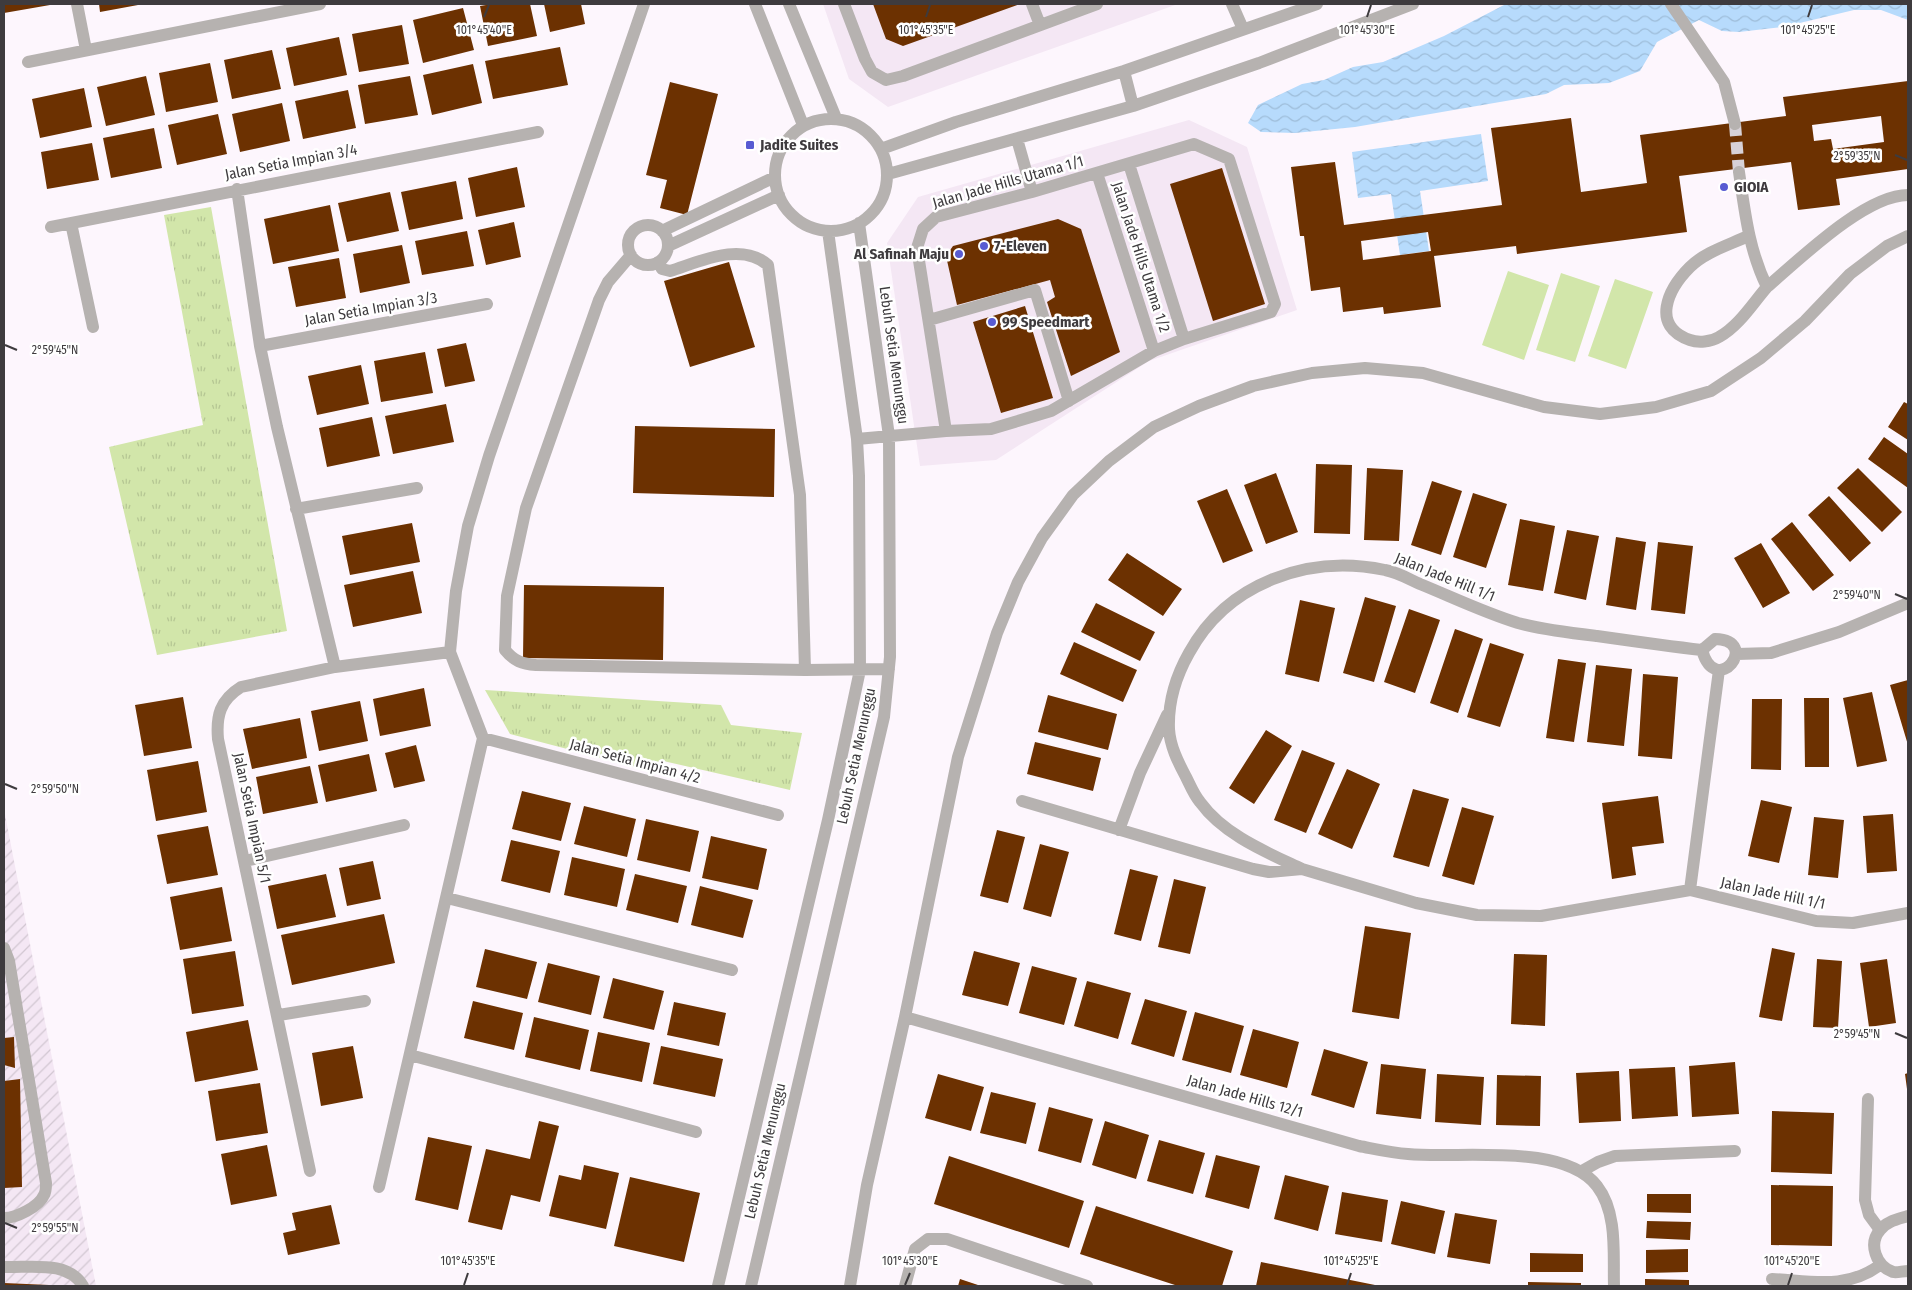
<svg xmlns="http://www.w3.org/2000/svg" width="1912" height="1290" viewBox="0 0 1912 1290" font-family="'Fira Sans Condensed',sans-serif">
	<defs>
		<pattern id="industrial-furrows" width="10" height="10" patternUnits="userSpaceOnUse" patternTransform="scale(1.25)"><rect width="10" height="10" fill="#f4e7f4"/><path d="M-1 1l2-2M0 10L10 0M9 11l2-2" fill="none" stroke="#d2c7d2"/></pattern>
		<pattern id="park-tufts" width="24" height="20" patternUnits="userSpaceOnUse" patternTransform="scale(1.25)"><rect width="24" height="20" fill="#d2e6aa"/><path d="M3 7l-1-3M5 7V3M7 7l1-3M15 17l-1-3M17 17v-4M19 17l1-3" fill="none" stroke="#b5c693"/></pattern>
		<pattern id="water-waves" width="16" height="10" patternUnits="userSpaceOnUse" patternTransform="scale(1.25)"><rect width="16" height="10" fill="#b7dbfc"/><path d="M0 5q4-4 8 0t8 0" fill="none" stroke="#9ebdd9"/></pattern>
	</defs>
	<rect width="100%" height="100%" fill="#fdf6fd"/>
	<!-- built -->
	<path fill="#f4e7f4" d="M823 4H1178L888 107 849 79Z
		M1189 120 1247 147 1297 310 1149 361 996 460 920 466 887 243 918 197Z"/>
	<!-- industrial -->
	<path fill="url(#industrial-furrows)" d="M4 809 96 1286H4Z"/>
	<!-- grass -->
	<path fill="#d2e6aa" d="M1508 271 1549 285 1524 360 1482 345Z
		M1561 273 1600 286 1575 362 1536 350Z
		M1615 279 1653 292 1626 369 1588 356Z"/>
	<!-- park -->
	<path fill="url(#park-tufts)" d="M211 207 287 631 157 655 109 447 203 425 164 215Z
		M485 690 721 705 731 725 802 733 790 790 659 760 655 772 510 734Z"/>
	<!-- water -->
	<path fill="url(#water-waves)" d="M1506 4H1908V20L1881 10H1854L1783 27 1739 32 1722 31 1699 20 1657 42 1640 71 1609 83 1564 85 1546 94 1355 127 1295 133 1261 132 1248 123 1258 105 1302 84 1324 80 1353 67 1383 62 1444 36Z
		M1481 134 1488 181 1420 191 1429 251 1400 255 1391 194 1358 198 1352 152Z"/>
	<!-- building -->
	<path fill="#6c3101" fill-rule="evenodd" d="M4 4H50V5L4 13Z
		M99 4H138V5L100 12Z
		M492 4H530L537 36 488 46 480 6Z
		M544 4H581L585 24 550 32Z
		M873 4H1020L903 46 886 39Z
		M463 8 474 50 423 63 413 20Z
		M402 25 409 64 359 72 352 34Z
		M339 37 347 75 294 86 286 48Z
		M560 47 568 85 493 99 485 61Z
		M272 50 281 89 232 99 224 60Z
		M210 63 218 102 166 112 159 73Z
		M473 64 482 103 432 115 423 75Z
		M146 76 155 115 106 126 97 87Z
		M410 76 418 115 365 124 358 85Z
		M1908 81V169L1836 179 1840 205 1798 210 1791 162 1679 176 1687 232 1517 254 1516 246 1434 256 1441 307 1384 314 1383 307 1343 312 1340 287 1311 291 1304 236H1300L1291 167 1335 162 1344 225 1502 205 1491 128 1571 118 1581 192 1647 183 1640 135 1786 116 1783 97ZM1881 116 1884 142 1833 149 1831 139 1814 141 1812 125ZM1428 232 1431 251 1363 260 1361 241Z
		M670 82 718 94 687 215 660 208 667 180 646 175Z
		M84 88 92 127 40 138 32 99Z
		M348 90 356 128 303 139 295 101Z
		M282 103 290 141 240 152 232 114Z
		M218 114 227 154 177 165 168 125Z
		M154 128 162 168 111 178 103 138Z
		M92 143 99 180 47 189 41 152Z
		M517 167 525 207 476 217 468 178Z
		M1222 168 1265 304 1213 321 1170 184Z
		M456 181 463 219 409 230 401 192Z
		M390 192 399 231 347 242 338 203Z
		M330 205 339 251 273 264 264 219Z
		M1058 219 1081 229 1120 352 1071 376 1047 302 1055 297 1050 280 957 305 946 256 953 246Z
		M514 222 521 257 486 265 478 230Z
		M467 231 474 266 422 275 415 241Z
		M402 245 410 283 360 293 353 254Z
		M339 258 346 298 296 307 288 267Z
		M729 262 755 347 690 367 664 281Z
		M1025 306 1053 398 1001 413 973 322Z
		M466 343 475 381 445 387 437 349Z
		M425 352 433 393 381 402 374 361Z
		M361 365 369 404 317 415 308 376Z
		M1904 402 1908 404V440L1888 427Z
		M446 404 454 442 393 454 385 416Z
		M372 417 380 456 327 467 319 428Z
		M635 426 775 429 774 497 633 493Z
		M1884 437 1908 454V488L1868 459Z
		M1316 464 1352 465 1350 534 1314 533Z
		M1367 468 1403 470 1399 541 1364 540Z
		M1858 468 1902 512 1882 532 1837 488Z
		M1276 473 1298 532 1266 544 1244 485Z
		M1432 481 1462 491 1441 555 1411 545Z
		M1227 489 1253 551 1223 563 1197 501Z
		M1473 493 1507 504 1486 568 1453 557Z
		M1829 496 1871 543 1850 562 1808 515Z
		M1520 519 1555 526 1543 591 1508 585Z
		M1792 522 1834 575 1813 591 1771 539Z
		M412 523 420 562 350 575 342 536Z
		M1567 530 1599 536 1586 600 1554 593Z
		M1616 537 1646 542 1636 610 1606 605Z
		M1658 542 1693 546 1685 614 1651 610Z
		M1761 543 1790 593 1763 608 1734 558Z
		M1127 553 1182 589 1163 616 1108 580Z
		M413 571 422 613 353 627 344 585Z
		M524 585 664 587 663 660 523 658Z
		M1365 597 1396 606 1374 682 1343 673Z
		M1300 600 1335 608 1319 682 1285 674Z
		M1096 603 1155 632 1140 661 1081 632Z
		M1409 609 1440 620 1415 693 1384 682Z
		M1455 629 1483 639 1458 713 1430 703Z
		M1074 642 1137 670 1123 702 1060 674Z
		M1490 643 1524 654 1500 727 1467 717Z
		M1558 659 1586 663 1574 742 1546 738Z
		M1596 665 1632 669 1624 746 1587 742Z
		M1643 674 1678 677 1672 759 1638 756Z
		M1908 680V745L1890 685Z
		M424 688 431 726 380 736 373 699Z
		M1872 692 1887 761 1857 767 1843 698Z
		M1048 695 1117 714 1108 750 1038 732Z
		M183 697 192 748 144 756 135 705Z
		M1804 698H1829V767H1805Z
		M1752 699H1782L1781 770 1751 769Z
		M360 701 368 741 319 751 311 711Z
		M300 718 307 758 252 769 243 729Z
		M1266 730 1292 746 1254 804 1229 788Z
		M1035 742 1101 758 1093 791 1027 774Z
		M416 745 425 781 394 788 385 753Z
		M1302 750 1335 763 1306 833 1274 820Z
		M369 754 377 791 326 802 318 765Z
		M198 761 207 812 156 821 147 770Z
		M310 766 318 803 263 814 256 777Z
		M1347 769 1380 784 1352 849 1318 834Z
		M1413 789 1449 799 1429 867 1393 857Z
		M522 791 571 803 561 841 512 829Z
		M1658 796 1664 843 1632 847 1636 875 1612 879 1602 803Z
		M1761 800 1792 807 1779 863 1748 856Z
		M584 806 636 819 627 857 574 844Z
		M1462 807 1494 816 1474 885 1442 876Z
		M1893 814 1897 871 1867 873 1863 816Z
		M1814 817 1844 820 1838 878 1808 875Z
		M646 819 699 831 690 872 637 860Z
		M208 826 218 875 167 884 157 835Z
		M997 830 1025 837 1008 903 980 896Z
		M711 836 767 849 758 890 702 878Z
		M511 840 560 851 550 893 501 881Z
		M1040 844 1069 852 1051 917 1023 909Z
		M572 857 625 869 617 907 564 895Z
		M373 861 381 899 347 906 339 868Z
		M1130 869 1158 876 1141 941 1114 934Z
		M326 874 336 917 277 929 268 886Z
		M635 874 687 886 678 923 626 910Z
		M1174 879 1206 887 1190 954 1158 947Z
		M700 886 753 900 743 938 691 925Z
		M222 887 232 941 180 950 170 897Z
		M384 914 395 963 292 985 281 935Z
		M1365 926 1411 933 1399 1019 1352 1012Z
		M1772 948 1795 953 1782 1021 1759 1017Z
		M485 949 537 962 527 999 476 987Z
		M235 951 244 1006 192 1014 183 959Z
		M974 951 1020 963 1008 1006 962 995Z
		M1514 954 1547 955 1545 1026 1511 1024Z
		M1817 959 1842 961 1838 1028 1813 1027Z
		M1887 959 1896 1023 1869 1027 1860 963Z
		M548 963 600 976 591 1015 538 1002Z
		M1032 966 1077 978 1064 1025 1019 1013Z
		M613 978 664 991 654 1030 603 1018Z
		M1087 981 1131 993 1118 1039 1074 1026Z
		M1145 999 1187 1011 1174 1057 1131 1044Z
		M473 1001 523 1013 514 1050 464 1038Z
		M674 1002 726 1013 719 1046 667 1035Z
		M1195 1012 1244 1026 1231 1073 1182 1060Z
		M534 1017 589 1030 580 1070 525 1057Z
		M248 1020 258 1070 195 1082 186 1032Z
		M1253 1029 1299 1042 1287 1088 1240 1075Z
		M598 1032 650 1043 642 1082 590 1071Z
		M14 1037 15 1068 4 1065V1038Z
		M353 1046 363 1098 321 1106 312 1053Z
		M661 1046 723 1059 715 1097 653 1084Z
		M1324 1049 1368 1062 1354 1108 1311 1095Z
		M1735 1062 1739 1114 1692 1117 1689 1066Z
		M1381 1064 1426 1069 1421 1119 1376 1114Z
		M1675 1067 1678 1116 1632 1119 1629 1069Z
		M1619 1071 1621 1121 1579 1123 1576 1073Z
		M1908 1073V1089H1907L1905 1074Z
		M938 1074 984 1087 971 1131 925 1118Z
		M1437 1074 1484 1077 1481 1125 1435 1122Z
		M1497 1075 1541 1076 1540 1126 1496 1125Z
		M20 1079 22 1187 4 1188V1081Z
		M260 1083 268 1133 216 1141 208 1091Z
		M991 1092 1036 1103 1026 1144 980 1133Z
		M1049 1107 1093 1119 1081 1163 1038 1151Z
		M1772 1111 1834 1113 1832 1174 1771 1172Z
		M539 1121 559 1126 540 1202 511 1195 502 1230 468 1222 486 1149 530 1159Z
		M1105 1121 1149 1135 1136 1179 1092 1165Z
		M428 1137 472 1146 458 1210 415 1200Z
		M1159 1140 1205 1153 1193 1194 1147 1181Z
		M267 1145 277 1196 231 1205 221 1154Z
		M1216 1155 1260 1166 1249 1209 1205 1197Z
		M949 1156 1084 1201 1069 1248 934 1204Z
		M584 1165 619 1173 606 1229 549 1216 559 1175 581 1180Z
		M1285 1175 1329 1186 1318 1231 1274 1219Z
		M630 1177 700 1193 684 1262 614 1246Z
		M1771 1185 1833 1186 1832 1246 1771 1245Z
		M1342 1192 1388 1200 1382 1242 1335 1234Z
		M1647 1194H1691V1213L1647 1212Z
		M1401 1201 1445 1211 1435 1254 1391 1244Z
		M331 1205 340 1244 288 1255 283 1233 296 1230 292 1213Z
		M1096 1206 1233 1251 1222 1286H1178L1080 1254Z
		M1455 1213 1497 1220 1490 1264 1447 1257Z
		M1647 1221 1691 1222 1690 1240 1646 1238Z
		M1688 1249V1272L1646 1273V1250Z
		M1530 1253 1583 1254V1272H1530Z
		M1261 1262 1375 1285V1286H1256Z
		M960 1279 981 1286H958Z
		M1645 1279 1689 1280V1286H1645Z
		M1528 1282 1581 1283V1286H1528Z
		M4 1283 49 1285V1286H4Z"/>
	<g fill="none" stroke-linecap="round" stroke-linejoin="round">
		<!-- minor-tunnel -->
		<path stroke="#d7d1d7" stroke-width="12" stroke-dasharray="12 6" stroke-linecap="butt" d="M1735 124 1739 172"/>
		<!-- minor -->
		<path stroke="#b6b2b0" stroke-width="12" d="M77 4 86 50
			M755 4 803 125
			M789 4 836 118
			M844 4 865 59 872 72 886 80 903 76 1097 4
			M1032 4 1040 25
			M1232 4 1243 29
			M1671 4 1724 82 1735 124
			M28 62 320 4
			M1124 71 1133 106
			M775 175a56 56 0 1 1 112 0a56 56 0 1 1-112 0Z
			M1017 139 1032 192
			M881 149 956 122 1124 71 1317 4
			M1129 164 1184 339
			M1739 172C1745 213 1749 250 1767 287 1800 259 1865 195 1908 195
			M1097 173 1154 351
			M888 174 1133 106 1259 63 1413 4
			M237 189 260 346 277 427 335 667
			M71 223 93 327
			M628 245a20 20 0 1 1 40 0a20 20 0 1 1-40 0Z
			M51 227 538 132
			M662 231 775 177
			M1748 236C1729 245 1705 252 1690 267 1668 289 1650 326 1690 340 1698 343 1711 342 1719 337 1739 326 1753 303 1767 287
			M668 246 779 195
			M631 255 608 282 599 300 526 508 507 596 505 650C514 661 522 664 536 665L805 670 800 495 768 265C741 241 699 262 670 271L662 269 658 262
			M929 320 1035 290 1069 401
			M260 346 487 304
			M857 439 946 431 991 429 1051 411 1154 351 1184 339 1271 312 1275 304 1229 159 1194 144 1032 192 936 217 923 229 917 248 946 431
			M296 509 417 488
			M1715 639C1762 640 1716 700 1702 650Z
			M1737 654 1771 653 1839 632 1908 603
			M805 670 889 669
			M483 738 778 815
			M1022 801 1253 869 1269 872 1302 869 1416 903 1477 915 1541 916 1690 890 1816 921 1853 923 1908 913
			M1119 830 1140 773 1167 715
			M245 861 404 825
			M1302 869C1266 852 1224 835 1200 802 1194 795 1190 785 1186 777 1178 762 1170 746 1169 729 1168 702 1176 676 1189 653 1227 583 1308 554 1385 570 1397 572 1409 579 1420 584 1452 597 1485 613 1518 623 1544 630 1571 633 1597 636 1632 641 1667 646 1702 650
			M1690 890 1719 670
			M447 898 732 970
			M4 948 9 961 46 1183C46 1187 46 1192 44 1195 39 1207 16 1218 4 1218
			M279 1015 365 1001
			M905 1017 1359 1146C1375 1149 1392 1153 1408 1154 1460 1159 1563 1142 1597 1186 1618 1213 1613 1255 1614 1286
			M410 1055 696 1132
			M1868 1099 1865 1200 1869 1215 1880 1230
			M310 1171 218 739C216 716 220 700 241 687L335 667 450 652
			M1582 1171 1598 1162 1615 1156 1735 1151
			M379 1187 483 738 450 652 456 591 468 526 489 456 644 4
			M1908 1216C1899 1219 1887 1221 1880 1230 1868 1244 1876 1266 1893 1272 1897 1273 1903 1271 1908 1271
			M4 1267C30 1268 68 1260 83 1286
			M1772 1279C1812 1281 1846 1290 1880 1265
			M718 1286 828 820 860 670 859 476 857 439 828 231
			M751 1286 884 717 890 657 889 436 859 223
			M850 1286 867 1185 905 1017 958 757 997 633 1018 582 1042 538 1073 495 1109 461 1154 427 1199 406 1253 386 1312 373 1365 368 1423 373 1544 407 1600 414 1656 407 1711 391 1761 358 1805 321 1850 274 1887 246 1908 236
			M905 1286 915 1249 928 1239H947L1087 1286"/>
	</g>
	<!-- ticks -->
	<path fill="none" stroke="#3e3b3e" stroke-width="2" d="M484 17 489 5M926 17 930 5M1367 17 1371 5M1808 17 1812 5M1895 155 1907 160M5 345 17 350M1895 594 1907 599M5 784 17 789M1895 1033 1907 1038M5 1223 17 1228M464 1285 468 1273M905 1285 910 1273M1347 1285 1351 1273M1788 1285 1792 1273"/>
	<!-- markers -->
	<g fill="#585bd2" stroke="#fff" stroke-width="2">
		<rect x="745" y="140" width="10" height="10" rx="2.5"/>
		<circle cx="1724" cy="187" r="5"/>
		<circle cx="984" cy="246" r="5"/>
		<circle cx="959" cy="254" r="5"/>
		<circle cx="992" cy="322" r="5"/>
	</g>
	<g text-anchor="middle" dominant-baseline="central" stroke-width="5" stroke-linejoin="round" paint-order="stroke">
		<!-- poi labels -->
		<g font-size="15" font-weight="bold" fill="#3e3b3e" stroke="#fff" text-anchor="start">
			<text x="760" y="145">Jadite Suites</text>
			<text x="1734" y="187">GIOIA</text>
			<text x="994" y="246">7-Eleven</text>
			<text x="949" y="254" text-anchor="end">Al Safinah Maju</text>
			<text x="1002" y="322">99 Speedmart</text>
		</g>
		<!-- street labels -->
		<g font-size="15" fill="#3e3b3e" stroke="#fff">
			<text transform="translate(291 162) rotate(-11)">Jalan Setia Impian 3/4</text>
			<text transform="translate(1008 182) rotate(-16)">Jalan Jade Hills Utama 1/1</text>
			<text transform="translate(1141 257) rotate(72)">Jalan Jade Hills Utama 1/2</text>
			<text transform="translate(371 309) rotate(-10)">Jalan Setia Impian 3/3</text>
			<text transform="translate(894 355) rotate(82)">Lebuh Setia Menunggu</text>
			<text transform="translate(1445 577) rotate(22)">Jalan Jade Hill 1/1</text>
			<text transform="translate(856 756) rotate(-78)">Lebuh Setia Menunggu</text>
			<text transform="translate(635 761) rotate(15)">Jalan Setia Impian 4/2</text>
			<text transform="translate(252 818) rotate(78)">Jalan Setia Impian 5/1</text>
			<text transform="translate(1773 893) rotate(12)">Jalan Jade Hill 1/1</text>
			<text transform="translate(1245 1096) rotate(16)">Jalan Jade Hills 12/1</text>
			<text transform="translate(765 1151) rotate(-77)">Lebuh Setia Menunggu</text>
		</g>
	</g>
	<g font-size="12" text-anchor="middle" fill="#3e3b3e" stroke="#fff" stroke-width="5" stroke-linejoin="round" paint-order="stroke">
		<text x="484" y="34">101°45'40"E</text>
		<text x="926" y="34">101°45'35"E</text>
		<text x="1367" y="34">101°45'30"E</text>
		<text x="1808" y="34">101°45'25"E</text>
		<text x="1857" y="160">2°59'35"N</text>
		<text x="55" y="354">2°59'45"N</text>
		<text x="1857" y="599">2°59'40"N</text>
		<text x="55" y="793">2°59'50"N</text>
		<text x="1857" y="1038">2°59'45"N</text>
		<text x="55" y="1232">2°59'55"N</text>
		<text x="468" y="1265">101°45'35"E</text>
		<text x="910" y="1265">101°45'30"E</text>
		<text x="1351" y="1265">101°45'25"E</text>
		<text x="1792" y="1265">101°45'20"E</text>
	</g>
	<!-- border -->
	<rect width="1912" height="1290" fill="none" stroke="#3e3b3e" stroke-width="10"/>
</svg>
